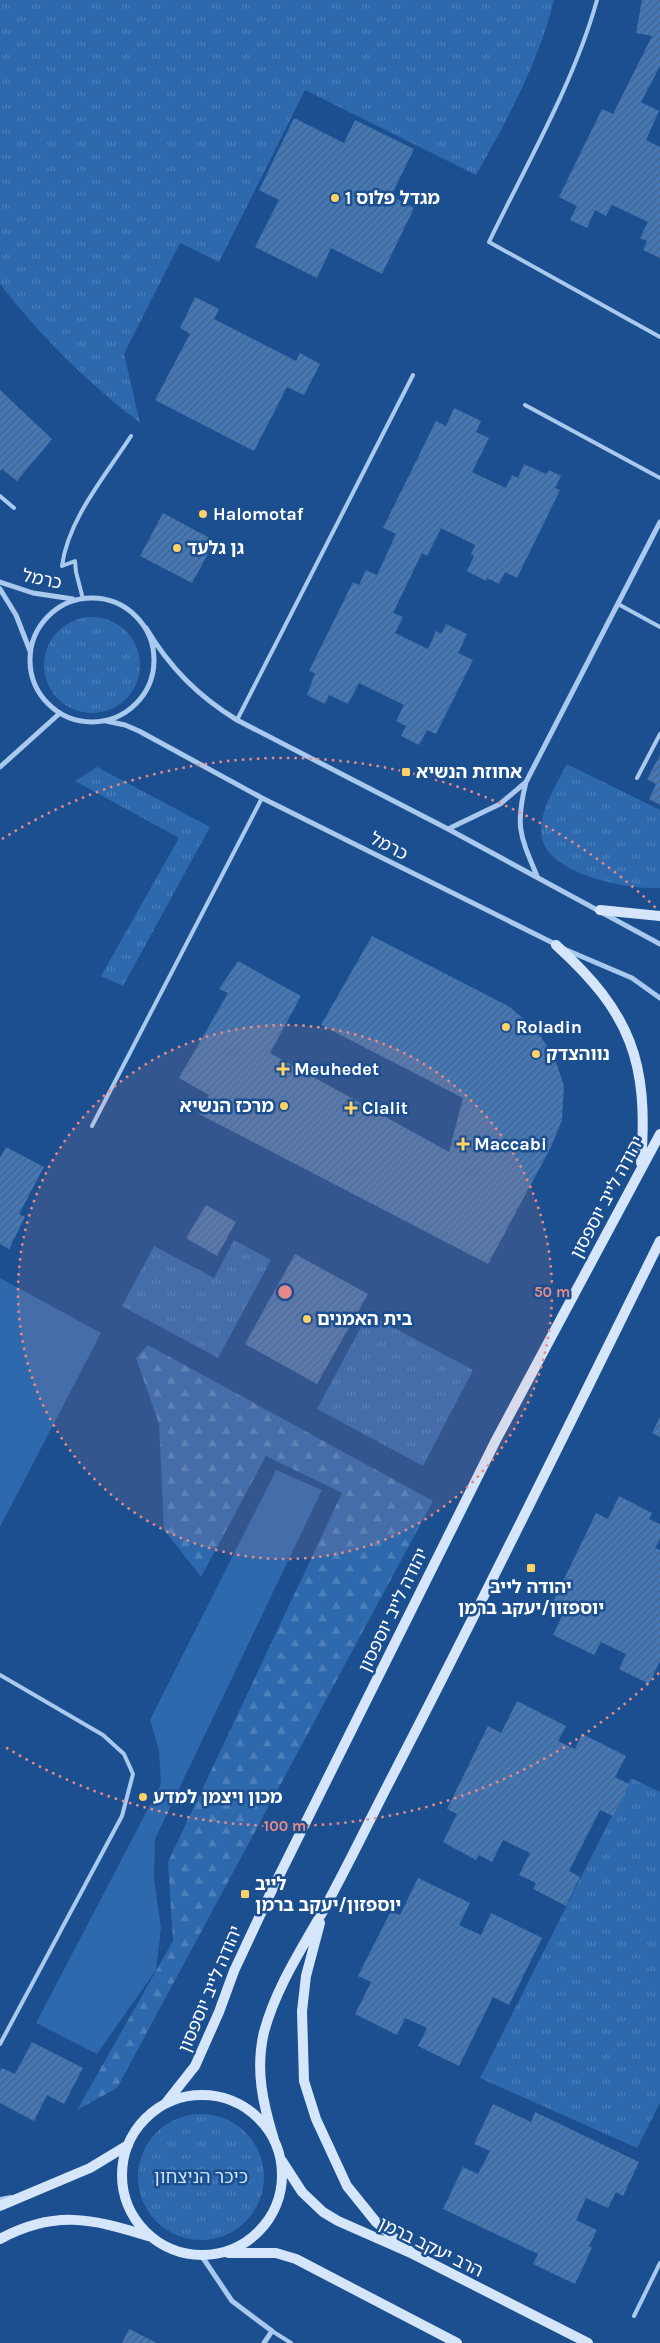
<svg xmlns="http://www.w3.org/2000/svg" width="660" height="2343" viewBox="0 0 660 2343" font-family="Karla,'Noto Sans Hebrew',sans-serif">
	<defs>
		<pattern id="forest-firs" width="22" height="20" patternUnits="userSpaceOnUse" patternTransform="scale(1.25)"><rect width="22" height="20" fill="#2e69ad"/><path d="M5 1l3.5 6h-7zM16 11l3.5 6h-7z" fill="#4d80b9"/></pattern>
		<pattern id="park-tufts" width="24" height="20" patternUnits="userSpaceOnUse" patternTransform="scale(1.25)"><rect width="24" height="20" fill="#2e69ad"/><path d="M3 7l-1-3M5 7V3M7 7l1-3M15 17l-1-3M17 17v-4M19 17l1-3" fill="none" stroke="#4d80b9"/></pattern>
		<pattern id="building-hatch" width="6" height="6" patternUnits="userSpaceOnUse" patternTransform="scale(1.25)"><rect width="6" height="6" fill="#4478b7"/><path d="M-1 1l2-2M0 6l6-6M5 7l2-2" fill="none" stroke="#486282"/></pattern>
	</defs>
	<rect width="100%" height="100%" fill="#1b4f8f"/>
	<!-- grass -->
	<path fill="#2e69ad" d="M0 1278 101 1333 0 1527Z
		M276 1470 322 1490 155 1839 154 1878 161 1928 156 1970 97 2054 36 2023 161 1784 159 1750 150 1720Z"/>
	<!-- forest -->
	<path fill="url(#forest-firs)" d="M148 1345 433 1501 117 2088 77 2110 173 1941 168 1862 342 1493 266 1456 201 1577 164 1530 159 1424 136 1358Z"/>
	<!-- park -->
	<path fill="url(#park-tufts)" d="M0 0H554C539 62 507 120 476 175L305 90 219 262 180 243 124 354 140 423C88 383 40 336 0 284Z
		M44 665a48 48 0 1 1 96 0a48 48 0 1 1-96 0Z
		M567 764 660 810V888C628 890 542 874 541 832 541 808 556 785 567 764Z
		M97 767 210 827 123 986 101 976 179 838 75 781Z
		M234 1240 271 1260 218 1358 122 1306 154 1246 214 1278Z
		M368 1314 473 1370 423 1466 317 1409Z
		M631 1778 660 1792V2103L637 2148 480 2078Z
		M138 2177a63 63 0 1 1 126 0a63 63 0 1 1-126 0Z"/>
	<!-- building -->
	<path fill="url(#building-hatch)" d="M642 0H660V66L641 102 659 111 646 140 660 147V258L643 250 647 241 640 238 648 222 612 205 606 216 595 210 587 228 570 220 577 206 559 197 602 109 613 114 652 36 636 33Z
		M294 118 344 143 355 120 414 149 391 196 414 208 382 274 331 248 317 278 255 247 279 200 259 190Z
		M195 297 219 309 214 319 296 361 300 353 320 364 304 395 287 387 254 451 155 400 190 334 180 328Z
		M0 390 52 439 17 481 2 469 0 471Z
		M454 408 481 421 476 432 489 438 472 472 506 488 512 475 518 478 524 464 546 474 549 470 561 476 555 488 560 490 517 578 505 572 499 584 487 578 486 581 467 571 474 556 471 554 475 545 441 528 427 556 422 553 393 613 403 617 395 633 428 649 436 631 441 634 446 624 467 634 458 653 473 660 436 734 427 730 419 745 401 736 406 726 396 721 404 705 359 683 348 704 329 695 325 704 307 695 315 673 309 671 353 582 359 585 366 570 377 575 396 534 383 528 436 421 446 426Z
		M163 513 215 541 192 583 140 556Z
		M660 755V805L649 799 656 784 647 779Z
		M372 936 510 1007 536 1030 554 1056 564 1086 562 1120 551 1147 488 1264 199 1114 209 1095 179 1078 228 993 219 989 238 961 301 996 270 1053 449 1152 463 1098 321 1025Z
		M6 1147 44 1167 19 1214 25 1217 9 1249 0 1244V1158Z
		M206 1205 236 1222 217 1256 186 1238Z
		M295 1254 368 1294 317 1384 245 1344Z
		M660 1417V1437L652 1433Z
		M619 1496 652 1513 649 1519 660 1524V1539L655 1548 660 1550V1661L649 1684 619 1669 626 1654 601 1642 594 1655 553 1635 563 1614 550 1608 596 1513 608 1519Z
		M517 1701 566 1726 558 1741 575 1749 582 1734 626 1756 615 1777 629 1784 613 1816 600 1810 569 1871 580 1877 566 1906 533 1889 536 1883 519 1875 530 1853 503 1840 492 1862 479 1855 476 1860 443 1842 457 1814 447 1809 488 1726 501 1733Z
		M418 1878 470 1903 459 1925 481 1935 491 1913 542 1938 509 2005 493 1997 459 2066 418 2046 427 2028 405 2018 397 2035 355 2014 371 1982 358 1976 391 1911 400 1915Z
		M32 2042 83 2068 64 2104 47 2095 34 2121 0 2103V2071L2 2068 15 2074Z
		M493 2104 531 2122 535 2112 639 2162 623 2196 616 2192 608 2208 586 2198 576 2220 597 2230 589 2246 592 2248 575 2284 533 2264 538 2254 443 2209 463 2167 478 2174 490 2151 474 2144Z
		M129 2329 157 2343H122Z"/>
	<g fill="none" stroke-linecap="round" stroke-linejoin="round">
		<!-- lane -->
		<path stroke="#a9c9ee" stroke-width="4" d="M597 0C574 83 526 165 489 242L660 337
			M525 405 660 478
			M0 496 14 508
			M83 599 76 572 75 561 62 566C68 519 106 475 131 436
			M618 604 660 627
			M237 720 413 375
			M637 778 660 734
			M92 1126 262 798
			M0 1675 103 1735 124 1754 133 1774 122 1816 0 2044
			M0 2199 11 2197
			M634 2316 660 2263
			M272 2331 291 2343"/>
		<!-- street -->
		<path stroke="#a9c9ee" stroke-width="5" d="M0 582 33 593 73 599
			M0 589 16 615 30 651
			M30 660a62 62 0 1 1 124 0a62 62 0 1 1-124 0Z
			M146 628C170 668 198 696 237 720L448 829 660 944
			M106 721 125 725 139 731 262 798 557 945
			M0 767 60 713
			M526 782C515 827 520 835 537 876
			M448 829 500 804 526 782 660 522
			M564 949 632 978 660 998
			M201 2255 232 2301 272 2331 264 2343"/>
		<!-- secondary -->
		<path stroke="#d6e6fa" stroke-width="10" d="M600 910 660 916
			M556 945C631 1013 649 1062 641 1163
			M320 1923 306 1976 302 2011 304 2081 316 2119 347 2186 376 2222 413 2254
			M122 2175a80 80 0 1 1 160 0a80 80 0 1 1-160 0Z
			M165 2104 195 2066 219 2012 234 1971 271 1892 496 1440 660 1134
			M274 2140C263 2104 255 2070 264 2032 276 1988 301 1950 323 1911 348 1866 370 1819 394 1773 485 1597 572 1419 660 1241
			M282 2161 302 2192 323 2212 338 2221 413 2254 588 2343
			M0 2206 90 2168 128 2145
			M0 2239C54 2210 91 2218 148 2236
			M228 2253H276L296 2259 457 2343"/>
	</g>
	<!-- distance rings -->
	<circle cx="285" cy="1292" r="267" fill="#e88989" fill-opacity=".12"/>
	<g fill="none" stroke="#e88989" stroke-width="2.5" stroke-dasharray="2.5 5">
		<circle cx="285" cy="1292" r="267"/>
		<path d="M659 1673A534 534 0 0 1 2 1745M2 839A534 534 0 0 1 659 911"/>
	</g>
	<!-- markers -->
	<g fill="#ffd166" stroke="#1b4f8f" stroke-width="2">
		<circle cx="335" cy="198" r="5"/>
		<circle cx="203" cy="514" r="5"/>
		<circle cx="177" cy="548" r="5"/>
		<rect x="401" y="767" width="10" height="10" rx="2.5"/>
		<circle cx="506" cy="1027" r="5"/>
		<circle cx="536" cy="1054" r="5"/>
		<path d="M280.5 1061.5h5v5h5v5h-5v5h-5v-5h-5v-5h5z"/>
		<circle cx="284" cy="1106" r="5"/>
		<path d="M348.5 1100.5h5v5h5v5h-5v5h-5v-5h-5v-5h5z"/>
		<path d="M460.5 1136.5h5v5h5v5h-5v5h-5v-5h-5v-5h5z"/>
		<circle cx="307" cy="1319" r="5"/>
		<rect x="526" y="1563" width="10" height="10" rx="2.5"/>
		<circle cx="143" cy="1797" r="5"/>
		<rect x="240" y="1889" width="10" height="10" rx="2.5"/>
	</g>
	<g text-anchor="middle" dominant-baseline="central" stroke-width="5" stroke-linejoin="round" paint-order="stroke">
		<!-- poi labels -->
		<g font-size="18" font-weight="bold" fill="#fff" stroke="#1b4f8f" text-anchor="start">
			<text x="345" y="198">מגדל פלוס 1</text>
			<text x="213" y="514">Halomotaf</text>
			<text x="187" y="548">גן גלעד</text>
			<text x="416" y="772">אחוזת הנשיא</text>
			<text x="516" y="1027">Roladin</text>
			<text x="546" y="1054">נווהצדק</text>
			<text x="294" y="1069">Meuhedet</text>
			<text x="274" y="1106" text-anchor="end">מרכז הנשיא</text>
			<text x="362" y="1108">Clalit</text>
			<text x="474" y="1144">Maccabi</text>
			<text x="317" y="1319">בית האמנים</text>
			<text x="531" y="1587" text-anchor="middle">יהודה לייב<tspan x="531" dy="21">יוספזון/יעקב ברמן</tspan></text>
			<text x="153" y="1797">מכון ויצמן למדע</text>
			<text x="255" y="1884">לייב<tspan x="255" dy="21">יוספזון/יעקב ברמן</tspan></text>
		</g>
		<!-- street labels -->
		<g font-size="18" fill="#fff" stroke="#1b4f8f">
			<text transform="translate(42 579) rotate(12)">כרמל</text>
			<text transform="translate(389 846) rotate(27)">כרמל</text>
			<text transform="translate(607 1197) rotate(-62)">יהודה לייב יוספסון</text>
			<text transform="translate(393 1610) rotate(-64)">יהודה לייב יוספסון</text>
			<text transform="translate(210 1989) rotate(-67)">יהודה לייב יוספסון</text>
			<text transform="translate(431 2247) rotate(26)">הרב יעקב ברמן</text>
		</g>
		<!-- park labels -->
		<g font-size="18" fill="#cfe3fa" stroke="#1b4f8f">
			<text x="201" y="2177">כיכר הניצחון</text>
		</g>
	</g>
	<circle cx="285" cy="1292" r="8" fill="#e88989" stroke="#1b4f8f" stroke-width="2.5"/>
	<g font-size="15" text-anchor="middle" font-weight="bold" fill="#e88989" stroke="#1b4f8f" stroke-width="5" stroke-linejoin="round" paint-order="stroke">
		<text x="552" y="1297">50 m</text>
		<text x="285" y="1831">100 m</text>
	</g>
</svg>
